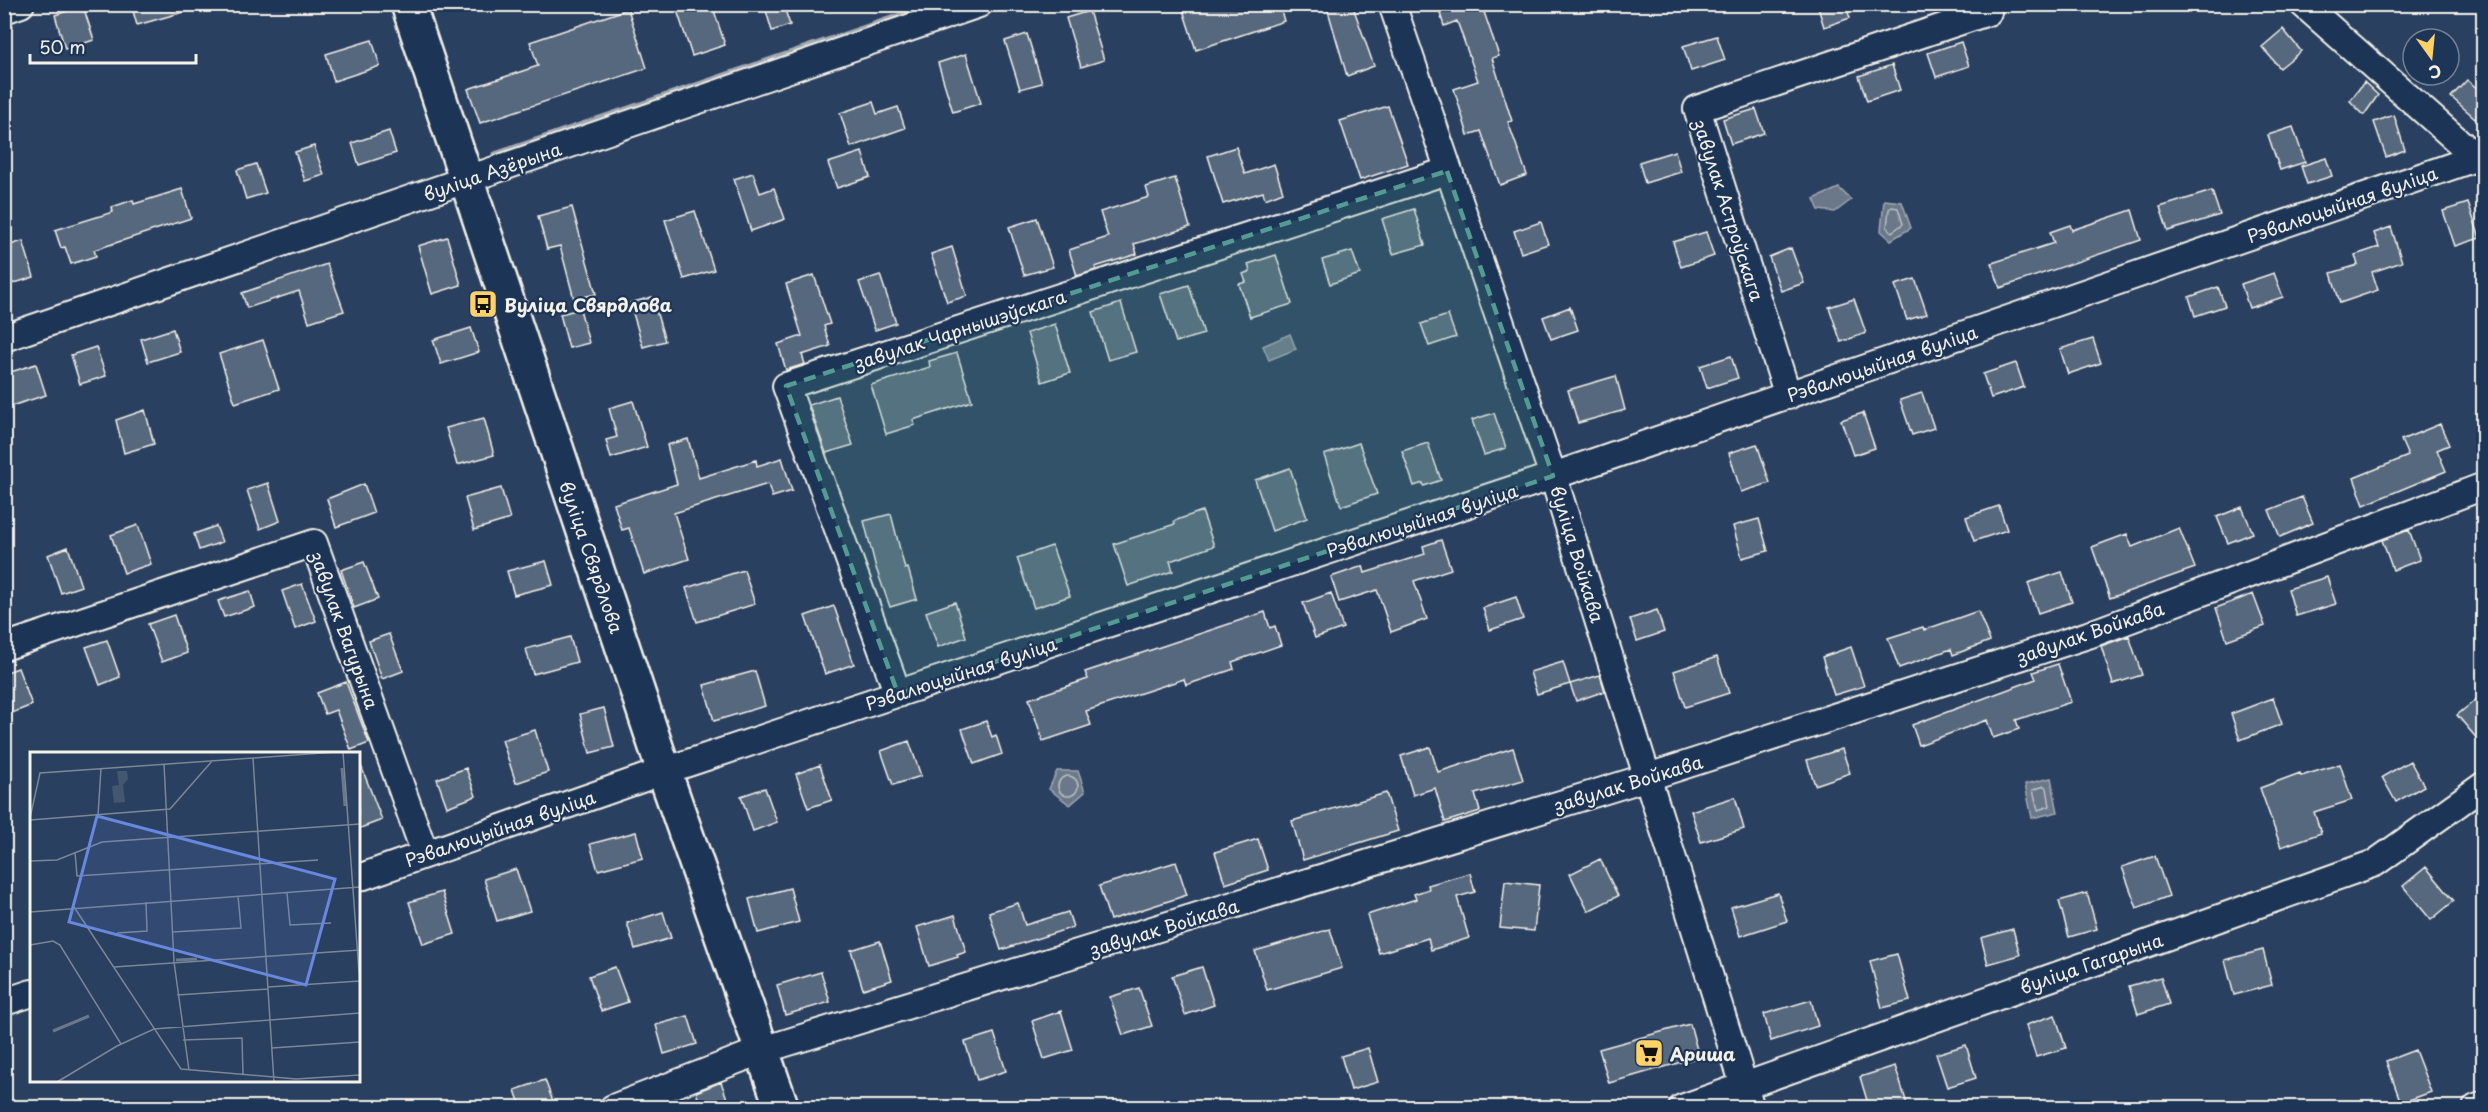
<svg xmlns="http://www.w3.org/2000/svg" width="2488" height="1112" viewBox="0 0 2488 1112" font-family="'Playpen Sans',sans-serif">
	<rect width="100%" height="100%" fill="#2a4060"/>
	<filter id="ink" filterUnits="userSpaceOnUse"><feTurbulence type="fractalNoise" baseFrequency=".0167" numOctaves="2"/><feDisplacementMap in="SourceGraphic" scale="12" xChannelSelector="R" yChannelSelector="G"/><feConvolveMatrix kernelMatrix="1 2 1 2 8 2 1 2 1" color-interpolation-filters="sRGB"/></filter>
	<g filter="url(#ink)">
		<!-- water -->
		<path fill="#6a788a" stroke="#a1a8b0" stroke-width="1.5" d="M1839 188 1851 200 1835 212 1819 210 1814 199Z
			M1884 200 1902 202 1911 228 1891 240 1881 231Z
			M1290 334 1296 349 1269 360 1263 346Z
			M1057 771H1078L1085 792 1070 805 1049 789Z
			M2051 778 2058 812 2032 818 2025 784Z"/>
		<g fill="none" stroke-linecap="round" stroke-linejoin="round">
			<!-- shore -->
			<path stroke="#bdc1c2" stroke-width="1.5" d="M1892 207 1898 208 1903 224 1892 232 1887 227 1889 209Z
				M1058 786a10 10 0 1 1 20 0a10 10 0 1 1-20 0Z
				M2044 786 2047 788 2050 806 2038 810 2033 790Z"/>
			<!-- stream -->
			<path stroke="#a1a8b0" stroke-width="7" d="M495 155 935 4"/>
		</g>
		<!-- building -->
		<path fill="#56677d" stroke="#f4f1e8" stroke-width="1.5" d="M131 4H190L191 10 137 25Z
			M675 4H712L725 45 692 56Z
			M764 4H783L790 25 772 31Z
			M1181 4H1279L1284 21 1196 50Z
			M1326 4H1352L1374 66 1347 76Z
			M1437 4H1496L1497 8 1484 12 1499 56 1492 58 1512 121 1508 122 1527 175 1500 185 1481 131 1468 135 1454 89 1478 81 1457 21 1444 26Z
			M1817 4H1845L1850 18 1824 27Z
			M83 6 94 40 65 49 55 15Z
			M628 9 647 68 480 123 468 89 538 66 530 42Z
			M1089 11 1104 60 1081 67 1066 18Z
			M2283 29 2301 51 2280 68 2262 47Z
			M1027 34 1042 83 1020 89 1005 41Z
			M1717 36 1725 60 1691 71 1683 46Z
			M372 40 380 66 334 81 326 54Z
			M1961 42 1969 66 1936 77 1928 53Z
			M966 54 981 103 953 112 938 63Z
			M1892 65 1900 90 1867 101 1859 76Z
			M2467 80 2484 94V108L2475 118 2451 97Z
			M2364 82 2378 95 2364 115 2350 101Z
			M873 102 877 114 898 107 905 128 851 147 840 113Z
			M1388 106 1408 164 1360 180 1340 121Z
			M1756 109 1764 133 1731 144 1723 119Z
			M2394 115 2405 150 2386 157 2374 122Z
			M2293 127 2305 162 2280 170 2268 135Z
			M389 131 396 153 359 165 352 143Z
			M314 146 324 175 305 181 295 152Z
			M1236 147 1245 174 1274 164 1283 192 1265 199 1263 192 1223 204 1208 156Z
			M1675 151 1681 172 1645 183 1639 162Z
			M862 152 870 177 837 188 828 163Z
			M2326 158 2332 176 2307 184 2301 166Z
			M256 164 266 193 246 199 237 170Z
			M753 173 760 193 774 188 785 219 751 231 734 179Z
			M1175 178 1190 227 1134 244 1137 254 1095 267 1096 270 1077 276 1069 250 1108 237 1100 212 1149 197 1146 187Z
			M182 189 191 218 94 250 96 256 71 264 65 247 61 248 55 230 113 212 112 207 133 200 134 204Z
			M2212 191 2220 215 2168 231 2160 207Z
			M2468 203 2480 238 2455 246 2443 211Z
			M572 207 596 294 574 299 560 246 547 249 538 216Z
			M1414 209 1425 245 1393 254 1382 219Z
			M2132 210 2141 240 2000 288 1992 263 2054 243 2050 232 2070 225 2072 230Z
			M695 211 714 270 684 279 665 220Z
			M1037 218 1053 267 1024 275 1009 227Z
			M1541 222 1548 244 1521 253 1514 231Z
			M2391 227 2402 262 2372 272 2378 290 2340 303 2331 273 2358 265 2355 255 2379 247 2374 233Z
			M1706 232 1714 256 1681 267 1673 242Z
			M447 237 461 285 432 294 418 246Z
			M23 241 34 277 8 285 4 272V247Z
			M952 247 967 296 947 302 931 254Z
			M1791 248 1804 283 1781 291 1769 257Z
			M1352 251 1360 274 1330 284 1322 260Z
			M1276 255 1292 304 1250 317 1239 284 1246 282 1243 274 1250 271 1248 264Z
			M327 264 344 311 309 322 299 291 247 308 242 293Z
			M2274 273 2283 297 2249 308 2241 284Z
			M814 275 830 324 824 326 830 346 802 355 805 364 786 370 778 344 802 336 786 284Z
			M880 275 896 323 875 330 859 282Z
			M1915 279 1927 314 1907 320 1895 285Z
			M1189 285 1204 334 1176 342 1160 294Z
			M2218 287 2225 306 2195 316 2189 297Z
			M652 297 665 341 643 347 630 303Z
			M1854 299 1866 333 1841 342 1829 307Z
			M1121 303 1136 352 1108 360 1093 312Z
			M1570 307 1578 330 1551 339 1543 317Z
			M580 309 589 343 569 348 560 314Z
			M1448 315 1456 337 1429 346 1421 324Z
			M1055 324 1070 373 1042 382 1027 333Z
			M471 328 479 352 441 364 433 340Z
			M173 329 180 352 148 362 141 339Z
			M2093 339 2101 363 2068 374 2060 349Z
			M263 340 279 389 235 403 219 354Z
			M96 347 106 376 80 384 71 355Z
			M957 353 972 401 913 420 915 425 886 434 871 385 930 367 929 361Z
			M1731 356 1738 378 1707 388 1700 366Z
			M2016 363 2024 387 1991 398 1983 374Z
			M36 364 46 395 8 407 4 398V374Z
			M1616 376 1625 410 1578 423 1568 390Z
			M1922 393 1934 428 1912 435 1900 400Z
			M837 396 853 445 826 453 809 405Z
			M633 401 647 447 611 458 606 440 617 437 609 408Z
			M145 410 154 444 124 453 116 420Z
			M1494 413 1506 448 1484 455 1472 420Z
			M1863 413 1875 448 1853 455 1841 420Z
			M484 418 494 455 457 465 446 428Z
			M2440 424 2449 445 2437 450 2446 471 2364 505 2354 478 2408 456 2401 440Z
			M688 439 699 478 756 460 757 466 782 458 792 491 772 497 768 484 674 513 689 559 644 574 629 528 622 530 614 504 677 484 667 445Z
			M1359 443 1377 494 1341 506 1324 455Z
			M1428 443 1441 480 1424 486 1423 483 1414 486 1402 451Z
			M1757 444 1770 483 1741 492 1729 453Z
			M1290 468 1307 518 1272 531 1255 480Z
			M268 483 280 521 260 529 247 490Z
			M364 484 374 513 336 527 327 499Z
			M501 488 510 519 474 530 465 498Z
			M2302 497 2313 523 2280 537 2269 510Z
			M1999 506 2007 530 1974 541 1966 517Z
			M2242 507 2253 533 2228 543 2217 517Z
			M1202 511 1214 546 1170 561 1173 571 1128 586 1114 544 1175 524 1174 521Z
			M891 514 905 569 908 568 917 599 890 607 876 568 864 521Z
			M1759 519 1768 551 1742 558 1733 526Z
			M138 525 151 564 124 573 111 535Z
			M216 526 222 542 199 550 194 534Z
			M2179 528 2195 568 2110 598 2092 547 2127 534 2132 547Z
			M2409 530 2420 560 2393 570 2382 540Z
			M1441 540 1451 569 1414 581 1427 619 1391 632 1377 590 1339 602 1331 577 1363 566 1365 573 1425 554 1423 546Z
			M1052 546 1070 596 1034 608 1017 558Z
			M68 547 81 586 61 593 48 555Z
			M546 561 553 585 514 595 507 571Z
			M364 562 378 599 354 608 341 570Z
			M744 570 755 604 697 622 686 588Z
			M2062 572 2072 602 2038 613 2028 583Z
			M2327 577 2336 604 2296 616 2288 589Z
			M302 584 316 621 295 629 282 591Z
			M250 591 255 607 224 617 218 601Z
			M1331 593 1343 628 1315 638 1303 603Z
			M2253 594 2265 626 2227 640 2216 608Z
			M1516 597 1523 619 1490 630 1483 608Z
			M955 602 966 637 938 647 926 612Z
			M834 606 854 664 825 674 805 616Z
			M1657 610 1664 632 1637 641 1630 619Z
			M1978 611 1990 641 1953 655 1951 649 1899 668 1888 638 1923 627 1924 630Z
			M1265 612 1270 628 1275 626 1281 645 1232 662 1234 669 1186 685 1184 679 1086 711 1091 725 1043 741 1029 699 1088 679 1085 672Z
			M174 615 187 653 162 662 148 624Z
			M389 634 403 671 382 679 369 641Z
			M2129 636 2142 675 2113 684 2101 646Z
			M570 637 577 662 533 674 526 649Z
			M107 640 120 677 100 685 86 647Z
			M1851 647 1864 686 1834 695 1822 657Z
			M1717 657 1729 693 1685 707 1674 671Z
			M1563 662 1570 684 1537 694 1530 672Z
			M2058 664 2071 702 2016 720 2019 729 1993 738 1987 720 1919 745 1912 725 2036 679 2033 672Z
			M18 668 32 705 12 713 4 693V673Z
			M755 671 765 706 714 721 704 685Z
			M1600 675 1605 691 1576 701 1570 684Z
			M346 682 369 743 351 750 336 710 325 714 317 693Z
			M2484 693V747L2457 715Z
			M2273 698 2282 724 2240 740 2231 714Z
			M604 708 614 747 590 753 580 714Z
			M986 721 992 737 996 735 1002 754 974 764 962 729Z
			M535 730 548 772 516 783 502 740Z
			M909 741 921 776 893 785 881 751Z
			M1430 747 1438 772 1513 748 1523 780 1475 794 1480 811 1445 822 1435 788 1413 795 1401 756Z
			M1842 749 1850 773 1815 785 1807 760Z
			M2410 761 2424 786 2396 802 2382 777Z
			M360 763 382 820 358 829V764Z
			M2340 764 2352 800 2314 812 2321 833 2281 847 2260 788 2300 773 2301 776Z
			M820 765 832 800 808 808 796 774Z
			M466 768 476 796 447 807 437 779Z
			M765 788 777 822 753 831 741 796Z
			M1386 793 1398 831 1303 860 1292 821Z
			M1735 797 1744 829 1701 842 1691 811Z
			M636 832 643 858 598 870 590 844Z
			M1258 839 1268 870 1225 884 1215 852Z
			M2155 856 2169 896 2137 908 2122 867Z
			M1600 859 1618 896 1588 911 1570 874Z
			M1176 862 1187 895 1110 920 1099 886Z
			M2426 867 2454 901 2431 920 2403 886Z
			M516 869 530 911 497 921 484 879Z
			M1470 873 1475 892 1457 897 1469 938 1431 950 1428 938 1379 953 1367 915 1416 899 1414 894 1429 889 1428 885Z
			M1505 881 1539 885 1534 931 1500 928Z
			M790 888 799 922 758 933 749 899Z
			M442 892 455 934 423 944 409 902Z
			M1778 893 1787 921 1740 936 1731 907Z
			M2087 893 2097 929 2069 937 2059 901Z
			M1018 903 1025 925 1068 912 1073 927 1001 950 989 912Z
			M663 912 671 938 635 949 627 923Z
			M955 915 966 952 957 955 958 957 929 966 917 927Z
			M1330 929 1342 968 1267 990 1255 951Z
			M2013 929 2020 955 1988 964 1981 938Z
			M880 941 892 980 863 989 851 950Z
			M2263 950 2272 985 2234 995 2225 960Z
			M1897 954 1910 1001 1882 1008 1870 961Z
			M615 967 628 1002 601 1011 589 976Z
			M1202 967 1214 1005 1185 1015 1172 976Z
			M821 972 830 1002 785 1015 777 985Z
			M2161 977 2169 1004 2138 1014 2129 986Z
			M1139 988 1152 1026 1123 1035 1110 997Z
			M1811 1000 1818 1026 1771 1041 1764 1014Z
			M1061 1011 1073 1050 1044 1059 1032 1021Z
			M2055 1015 2066 1048 2036 1057 2026 1025Z
			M688 1016 697 1044 664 1054 656 1025Z
			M1690 1024 1699 1057 1609 1083 1599 1049Z
			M994 1033 1006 1071 977 1080 965 1042Z
			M1966 1045 1976 1078 1947 1087 1936 1054Z
			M1368 1048 1378 1082 1351 1090 1341 1056Z
			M2415 1050 2431 1092 2401 1103 2386 1061Z
			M1895 1066 1908 1107H1869L1860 1077Z
			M545 1080 555 1107H521L515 1090Z
			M721 1082 730 1107H701L696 1092Z"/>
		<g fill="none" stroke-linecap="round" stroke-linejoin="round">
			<!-- street casing -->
			<g stroke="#f4f1e8" stroke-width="30">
				<path id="street" d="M1392 4 1553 476 1751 1108
					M2303 4 2476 157
					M4 10 21 4
					M4 338 979 4
					M1788 396 1697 109 1988 12
					M4 647 314 543 425 854
					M898 694 786 386 1447 171
					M358 878 664 771 1553 476 2484 155
					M4 1002 32 993
					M613 1108 763 1050 1648 777 2088 635 2484 486
					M1682 1108 2375 863 2484 785
					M2476 1108 2484 1105"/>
			</g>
			<!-- secondary casing -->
			<g stroke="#f4f1e8" stroke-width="38">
				<path id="secondary" d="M408 4 664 771 782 1108"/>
			</g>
			<!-- street -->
			<use href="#street" stroke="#1d3557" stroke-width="26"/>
			<!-- secondary -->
			<use href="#secondary" stroke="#1d3557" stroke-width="33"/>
		</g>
	</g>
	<!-- marked area -->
	<path fill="#549b93" fill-opacity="0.2" stroke="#549b93" stroke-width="4.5" stroke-dasharray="12 8" stroke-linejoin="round" d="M1447 171 1553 476 898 694 786 386Z"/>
	<!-- icons -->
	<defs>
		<g id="bus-square" transform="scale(1.5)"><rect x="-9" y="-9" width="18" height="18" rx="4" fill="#ffd166" stroke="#1d3557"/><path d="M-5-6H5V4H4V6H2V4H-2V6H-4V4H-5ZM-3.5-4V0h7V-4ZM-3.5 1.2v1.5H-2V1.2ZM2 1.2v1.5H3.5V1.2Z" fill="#111"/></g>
		<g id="supermarket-square" transform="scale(1.5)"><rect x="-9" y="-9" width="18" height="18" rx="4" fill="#ffd166" stroke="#1d3557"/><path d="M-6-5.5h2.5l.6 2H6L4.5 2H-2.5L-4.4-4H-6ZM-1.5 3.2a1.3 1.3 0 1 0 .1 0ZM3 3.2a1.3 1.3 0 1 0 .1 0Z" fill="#111"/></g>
	</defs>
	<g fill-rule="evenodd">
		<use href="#bus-square" x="483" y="304"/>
		<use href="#supermarket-square" x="1649" y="1053"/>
	</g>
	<g text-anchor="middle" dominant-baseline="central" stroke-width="4.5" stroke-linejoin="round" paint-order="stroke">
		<!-- street labels -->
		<g font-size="18" fill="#f4f1e8" stroke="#1d3557">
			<text transform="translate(492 171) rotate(-19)">вуліца Азёрына</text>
			<text transform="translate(2342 204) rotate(-19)">Рэвалюцыйная вуліца</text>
			<text transform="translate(1729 210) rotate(72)">завулак Астроўскага</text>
			<text transform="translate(960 329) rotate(-18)">завулак Чарнышэўскага</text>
			<text transform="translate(1882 363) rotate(-19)">Рэвалюцыйная вуліца</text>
			<text transform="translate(1422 520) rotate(-18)">Рэвалюцыйная вуліца</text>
			<text transform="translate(1578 554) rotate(73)">вуліца Войкава</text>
			<text transform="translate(592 557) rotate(71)">вуліца Свярдлова</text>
			<text transform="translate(345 630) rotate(70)">завулак Вагурына</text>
			<text transform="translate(2090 632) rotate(-19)">завулак Войкава</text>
			<text transform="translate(961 673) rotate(-18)">Рэвалюцыйная вуліца</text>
			<text transform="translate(1628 783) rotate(-17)">завулак Войкава</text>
			<text transform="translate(500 828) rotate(-19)">Рэвалюцыйная вуліца</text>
			<text transform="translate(1164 927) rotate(-17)">завулак Войкава</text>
			<text transform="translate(2091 963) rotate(-19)">вуліца Гагарына</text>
		</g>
		<!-- poi labels -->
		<g font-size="18" font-weight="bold" fill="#f4f1e8" stroke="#1d3557" text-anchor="start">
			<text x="504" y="304">Вуліца Свярдлова</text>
			<text x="1670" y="1053">Ариша</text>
		</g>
	</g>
	<!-- overview -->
	<g transform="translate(30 752)">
		<rect width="330" height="330" fill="#2a4060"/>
		<path d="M87 19H97L98 27 93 33 95 50 84 51 82 34 89 33Z" fill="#445771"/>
		<path fill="none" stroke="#6a788a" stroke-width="3" d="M312 16 315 54M146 208 167 207M23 279 59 264"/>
		<path fill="none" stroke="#7b8796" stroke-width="1.5" d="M313 0 330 234M134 12 144 210 159 318M68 64 71 16M0 66 10 21 223 6M0 68 140 57 183 8M45 100 47 124 288 108M0 109 27 108 72 90 330 72M257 141 260 173 301 171M44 155 151 317 266 327 330 323M0 160 330 135M142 180 211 176 208 144M87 181 117 179 116 150M0 193 23 189 30 193 91 292M84 215 330 198M238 235 330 229M147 243 238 237M153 288 212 286 213 323M242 296 330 290M27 330 87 294 124 277 330 261M244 330 223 6 306 0"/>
		<path fill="#6887de" fill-opacity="0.15" stroke="#6887de" stroke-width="3" d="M67 64 305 127 276 233 39 170Z"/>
		<rect width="330" height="330" fill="none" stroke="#f4f1e8" stroke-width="3"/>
	</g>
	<!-- margin -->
	<rect width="2488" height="1112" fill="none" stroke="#1d3557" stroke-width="24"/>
	<rect x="12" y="12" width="2464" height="1088" fill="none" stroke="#f4f1e8" stroke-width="2" filter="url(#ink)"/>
	<!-- north arrow -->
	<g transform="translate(2431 57) rotate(165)"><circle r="28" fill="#1d3557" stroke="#738091" stroke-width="1.5"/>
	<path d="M0-4.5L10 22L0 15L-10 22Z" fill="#ffd166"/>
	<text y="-9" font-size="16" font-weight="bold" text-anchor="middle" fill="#f4f1e8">С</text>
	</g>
	<!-- scale -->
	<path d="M30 54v9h166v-9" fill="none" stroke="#f4f1e8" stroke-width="3"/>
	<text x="39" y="54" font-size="18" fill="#f4f1e8" stroke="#1d3557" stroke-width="4.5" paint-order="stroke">50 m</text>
</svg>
